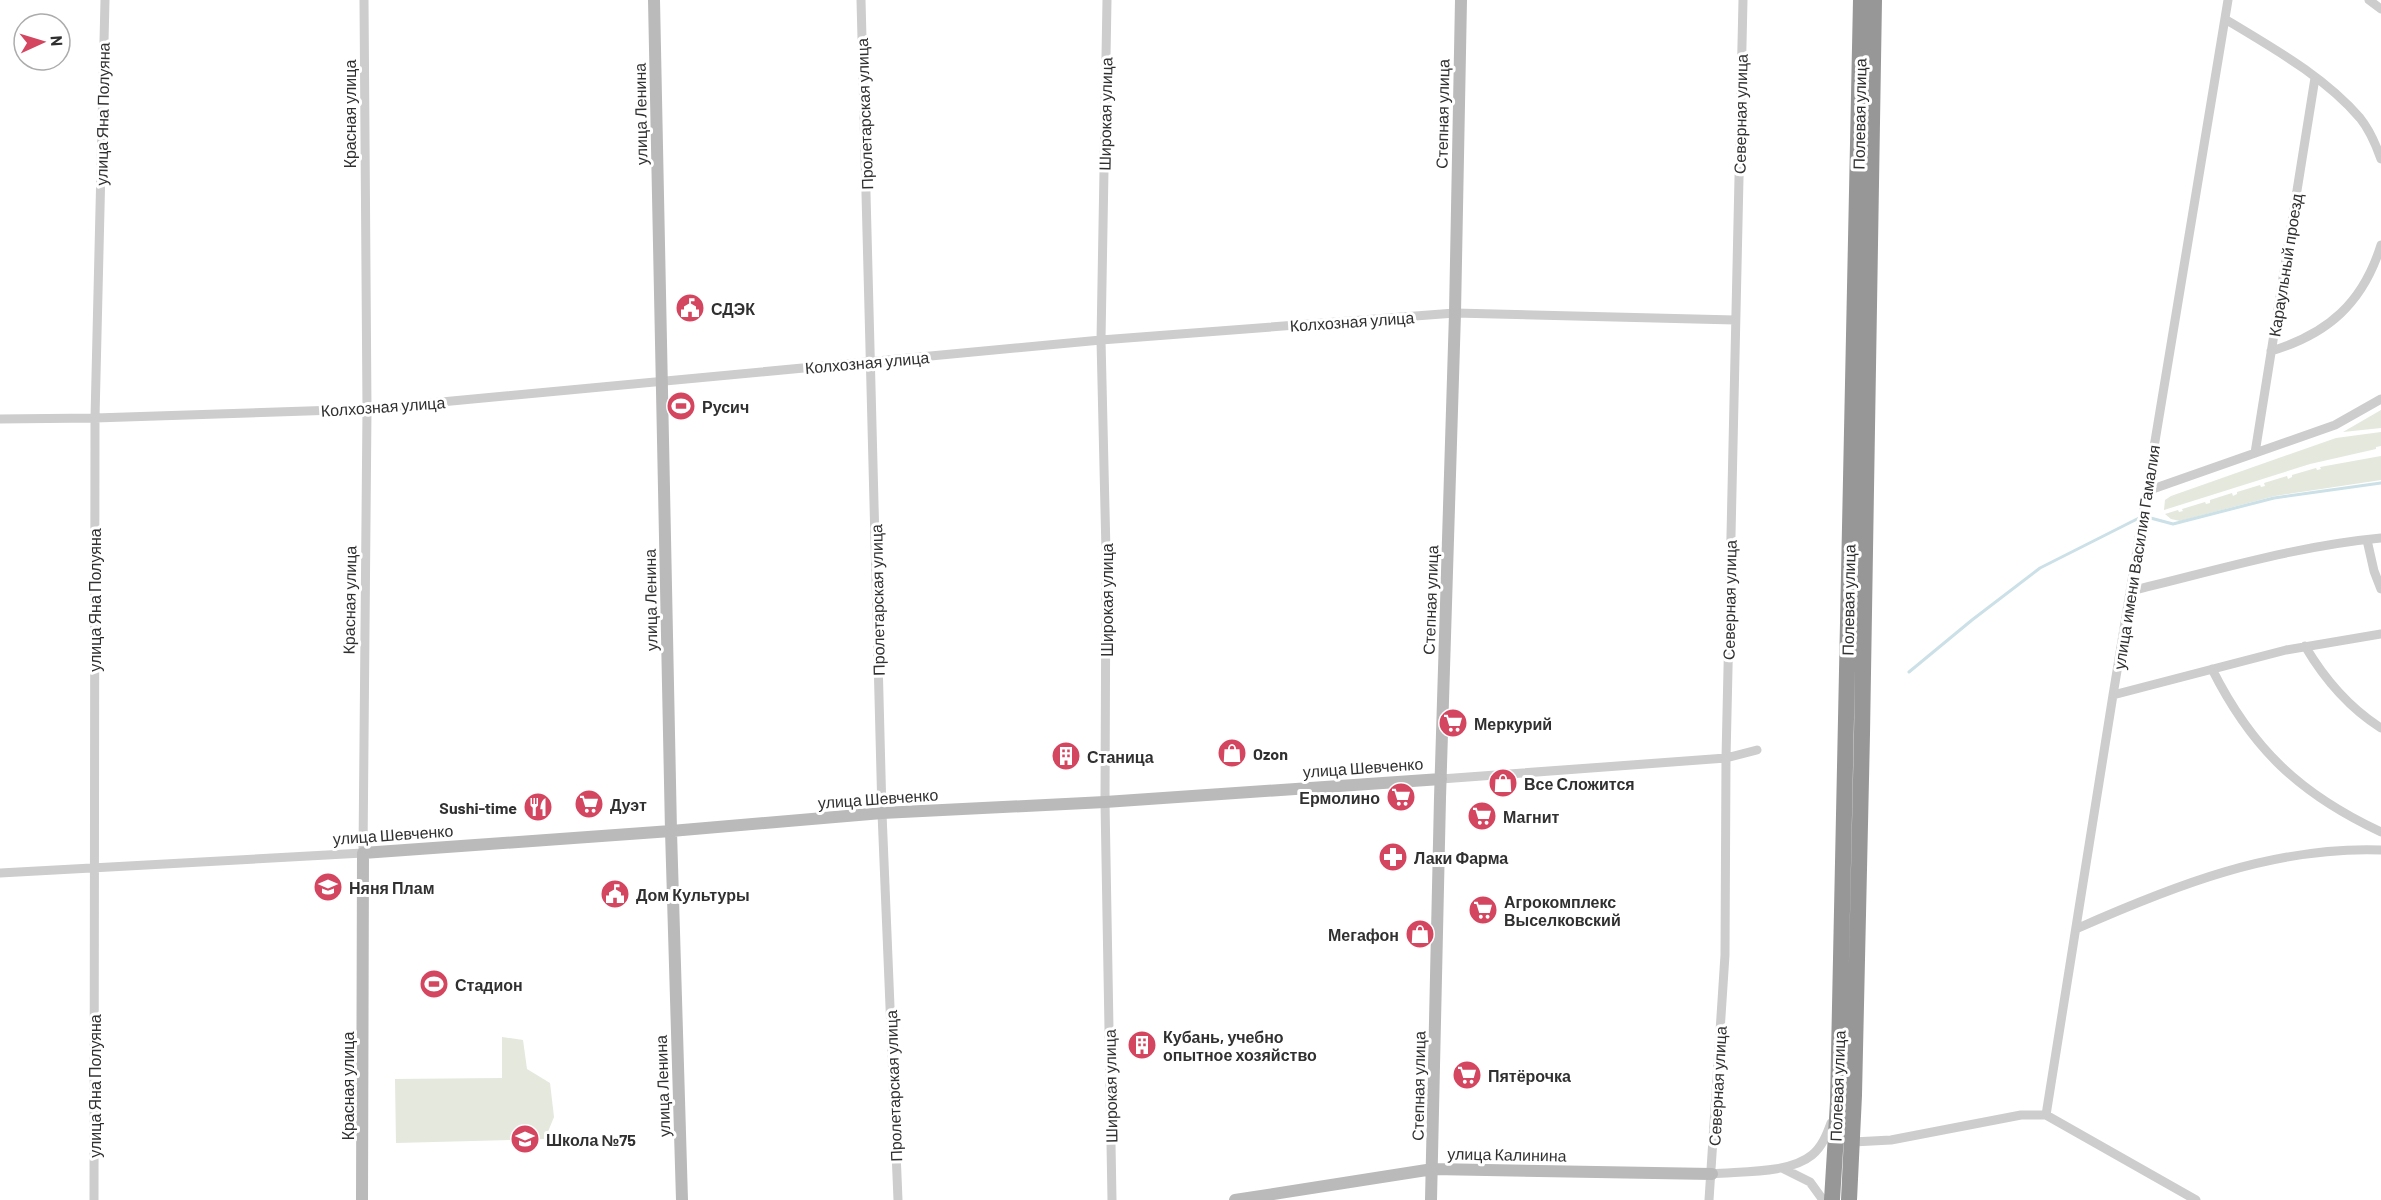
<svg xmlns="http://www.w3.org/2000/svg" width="2381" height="1200" viewBox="0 0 2381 1200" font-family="Barlow,sans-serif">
	<rect width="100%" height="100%" fill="#fff"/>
	<!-- green -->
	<path fill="#e4e8dd" d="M2381 410V428L2343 432Z
		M2381 432V446L2376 447V449L2310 464 2164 510 2165 500 2171 496 2336 438Z
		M2381 456V480L2275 496 2180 521 2171 519 2165 514 2178 510 2179 512 2183 511 2182 509 2205 502 2206 504 2210 503V500L2232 493 2233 496 2237 494V492L2260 485 2261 487 2265 486 2264 483 2287 476 2288 479 2292 477V475L2316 468 2317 470 2321 469 2320 467Z
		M502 1037 523 1040 527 1069 550 1083 554 1117 545 1139 396 1143 395 1079 502 1078Z"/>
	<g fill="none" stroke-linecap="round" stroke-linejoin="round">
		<!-- stream -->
		<path stroke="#cbe0e7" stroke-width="3" d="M1909 672 1972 620 2040 568 2143 516 2173 524 2274 498 2381 483"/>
		<!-- street -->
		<path stroke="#cdcdcd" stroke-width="9" d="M861 0 882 813 898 1200
			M1107 0 1101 340 1106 552 1105 802 1112 1200
			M2369 0 2381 9
			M2225 19C2271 47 2324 76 2360 118 2369 129 2376 145 2381 159
			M2271 351C2328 334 2363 303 2381 245
			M0 419 95 418 367 409 1101 340 1455 313 1735 320
			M2255 453 2315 78
			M2147 491 2335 425 2381 399
			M2367 540 2374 571 2381 589
			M2130 591C2214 571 2295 546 2381 538
			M2305 646C2325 680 2348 707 2381 728
			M2212 669C2252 749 2300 794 2381 832
			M2113 695 2286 650 2381 634
			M1441 779 1726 758 1757 750
			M0 873 363 853 367 409 364 0
			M2076 929C2173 886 2274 846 2381 850
			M2046 1115 2113 695 2228 0
			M1853 1142 1891 1140 2021 1115H2046L2196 1200
			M1782 1168 1810 1182 1823 1200
			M1712 1174C1741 1171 1789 1174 1812 1155 1822 1147 1827 1134 1831 1123
			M94 1200 95 418 105 0
			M1709 1200 1725 955 1726 758 1743 0"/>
		<!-- secondary -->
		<path stroke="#bababa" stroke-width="12" d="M654 0 671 831 682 1200
			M362 1200 363 853 671 831 882 813 1105 802 1441 779
			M1235 1200 1433 1169 1712 1174
			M1431 1200 1440 798 1455 313 1461 0"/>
		<!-- highway -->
		<path stroke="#979797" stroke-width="16" d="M1832 1200 1838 1102 1861 0
			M1849 1200 1854 1095 1862 734 1874 0"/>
	</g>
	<!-- icons -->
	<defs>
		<g id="civic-disc" transform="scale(1.5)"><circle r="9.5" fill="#d4455f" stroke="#fff"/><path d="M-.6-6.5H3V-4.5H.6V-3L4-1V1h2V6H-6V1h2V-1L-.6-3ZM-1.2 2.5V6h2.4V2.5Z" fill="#fff"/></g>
		<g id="stadium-disc" transform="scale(1.5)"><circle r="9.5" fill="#d4455f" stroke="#fff"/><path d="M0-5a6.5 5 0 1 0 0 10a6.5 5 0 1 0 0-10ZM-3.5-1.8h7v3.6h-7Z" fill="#fff"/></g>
		<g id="supermarket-disc" transform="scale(1.5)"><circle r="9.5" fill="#d4455f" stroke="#fff"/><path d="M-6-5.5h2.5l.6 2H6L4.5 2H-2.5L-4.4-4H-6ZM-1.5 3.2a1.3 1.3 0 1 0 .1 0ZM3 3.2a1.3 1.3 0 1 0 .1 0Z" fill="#fff"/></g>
		<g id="shop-disc" transform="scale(1.5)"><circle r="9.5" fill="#d4455f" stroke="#fff"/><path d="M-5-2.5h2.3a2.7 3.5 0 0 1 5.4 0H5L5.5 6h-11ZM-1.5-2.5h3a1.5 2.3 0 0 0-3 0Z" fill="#fff"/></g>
		<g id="building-disc" transform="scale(1.5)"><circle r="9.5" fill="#d4455f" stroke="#fff"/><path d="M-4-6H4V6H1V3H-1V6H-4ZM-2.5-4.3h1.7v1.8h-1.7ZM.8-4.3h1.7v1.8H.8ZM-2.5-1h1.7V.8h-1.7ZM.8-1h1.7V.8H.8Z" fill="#fff"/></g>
		<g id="restaurant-disc" transform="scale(1.5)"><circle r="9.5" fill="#d4455f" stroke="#fff"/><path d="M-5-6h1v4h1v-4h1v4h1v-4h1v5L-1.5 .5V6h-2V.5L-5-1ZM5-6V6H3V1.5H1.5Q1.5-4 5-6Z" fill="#fff"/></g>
		<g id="pharmacy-disc" transform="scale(1.5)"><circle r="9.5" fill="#d4455f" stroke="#fff"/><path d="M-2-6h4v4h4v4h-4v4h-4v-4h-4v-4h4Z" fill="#fff"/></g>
		<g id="school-disc" transform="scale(1.5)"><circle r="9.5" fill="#d4455f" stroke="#fff"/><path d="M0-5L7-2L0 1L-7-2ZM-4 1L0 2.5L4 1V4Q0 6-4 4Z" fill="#fff"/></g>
	</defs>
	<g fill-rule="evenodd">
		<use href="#civic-disc" x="690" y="308"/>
		<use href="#stadium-disc" x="681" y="406"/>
		<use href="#supermarket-disc" x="1453" y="723"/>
		<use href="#shop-disc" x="1232" y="753"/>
		<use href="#building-disc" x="1066" y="756"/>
		<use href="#shop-disc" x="1503" y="783"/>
		<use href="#supermarket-disc" x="1401" y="797"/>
		<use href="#supermarket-disc" x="589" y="804"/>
		<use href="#restaurant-disc" x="538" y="807"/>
		<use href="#supermarket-disc" x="1482" y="816"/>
		<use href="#pharmacy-disc" x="1393" y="857"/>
		<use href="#school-disc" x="328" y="887"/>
		<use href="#civic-disc" x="615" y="894"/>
		<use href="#supermarket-disc" x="1483" y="910"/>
		<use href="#shop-disc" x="1420" y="934"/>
		<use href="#stadium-disc" x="434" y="984"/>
		<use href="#building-disc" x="1142" y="1045"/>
		<use href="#supermarket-disc" x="1467" y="1075"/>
		<use href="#school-disc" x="525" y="1139"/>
	</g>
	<g text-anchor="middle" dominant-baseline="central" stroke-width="6" stroke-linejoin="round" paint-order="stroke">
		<!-- street labels -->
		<g font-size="16" fill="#303030" stroke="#fff">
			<text transform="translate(102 114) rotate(-89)">улица Яна Полуяна</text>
			<text transform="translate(349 114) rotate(-90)">Красная улица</text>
			<text transform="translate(640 114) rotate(-91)">улица Ленина</text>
			<text transform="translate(864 114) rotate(-92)">Пролетарская улица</text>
			<text transform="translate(1105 114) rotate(-89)">Широкая улица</text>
			<text transform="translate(1442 114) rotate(-89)">Степная улица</text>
			<text transform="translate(1740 114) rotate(-89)">Северная улица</text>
			<text transform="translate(1859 114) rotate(-89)">Полевая улица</text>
			<text transform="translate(2285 265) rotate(-81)">Караульный проезд</text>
			<text transform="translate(1352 321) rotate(-4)">Колхозная улица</text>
			<text transform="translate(867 362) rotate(-5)">Колхозная улица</text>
			<text transform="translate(383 406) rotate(-4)">Колхозная улица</text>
			<text transform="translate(2136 557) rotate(-81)">улица имени Василия Гамалия</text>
			<text transform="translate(94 600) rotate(-90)">улица Яна Полуяна</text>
			<text transform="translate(349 600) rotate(-89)">Красная улица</text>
			<text transform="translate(650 600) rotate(-91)">улица Ленина</text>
			<text transform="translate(877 600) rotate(-91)">Пролетарская улица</text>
			<text transform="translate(1106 600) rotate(-90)">Широкая улица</text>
			<text transform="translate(1430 600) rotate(-88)">Степная улица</text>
			<text transform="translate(1729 600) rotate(-89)">Северная улица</text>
			<text transform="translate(1848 600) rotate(-89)">Полевая улица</text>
			<text transform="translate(1363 767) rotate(-4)">улица Шевченко</text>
			<text transform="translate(878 798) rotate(-4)">улица Шевченко</text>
			<text transform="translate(393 834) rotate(-4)">улица Шевченко</text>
			<text transform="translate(94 1086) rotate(-90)">улица Яна Полуяна</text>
			<text transform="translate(347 1086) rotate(-90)">Красная улица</text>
			<text transform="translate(662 1086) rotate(-92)">улица Ленина</text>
			<text transform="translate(893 1086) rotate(-92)">Пролетарская улица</text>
			<text transform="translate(1110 1086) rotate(-91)">Широкая улица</text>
			<text transform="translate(1418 1086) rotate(-89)">Степная улица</text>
			<text transform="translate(1717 1086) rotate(-87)">Северная улица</text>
			<text transform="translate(1837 1086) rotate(-88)">Полевая улица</text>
			<text transform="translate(1507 1154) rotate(1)">улица Калинина</text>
		</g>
		<!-- poi labels -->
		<g font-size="16" font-weight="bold" fill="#303030" stroke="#fff" text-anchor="start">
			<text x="711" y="308">СДЭК</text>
			<text x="702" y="406">Русич</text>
			<text x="1474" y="723">Меркурий</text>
			<text x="1253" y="753">Ozon</text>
			<text x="1087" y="756">Станица</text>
			<text x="1524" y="783">Все Сложится</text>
			<text x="1380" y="797" text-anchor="end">Ермолино</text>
			<text x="610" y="804">Дуэт</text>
			<text x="517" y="807" text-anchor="end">Sushi-time</text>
			<text x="1503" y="816">Магнит</text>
			<text x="1414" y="857">Лаки Фарма</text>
			<text x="349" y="887">Няня Плам</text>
			<text x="636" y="894">Дом Культуры</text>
			<text x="1504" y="901">Агрокомплекс<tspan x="1504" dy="18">Выселковский</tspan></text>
			<text x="1399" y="934" text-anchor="end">Мегафон</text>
			<text x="455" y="984">Стадион</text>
			<text x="1163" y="1036">Кубань, учебно<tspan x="1163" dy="18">опытное хозяйство</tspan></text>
			<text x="1488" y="1075">Пятёрочка</text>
			<text x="546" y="1139">Школа №75</text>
		</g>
	</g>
	<!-- north arrow -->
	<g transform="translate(42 42) rotate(86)"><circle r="28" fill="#ffffff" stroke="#acacac" stroke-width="1.5"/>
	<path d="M0-4.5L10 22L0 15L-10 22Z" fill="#d4455f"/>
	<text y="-9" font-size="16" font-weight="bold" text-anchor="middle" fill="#303030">N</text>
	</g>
</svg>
